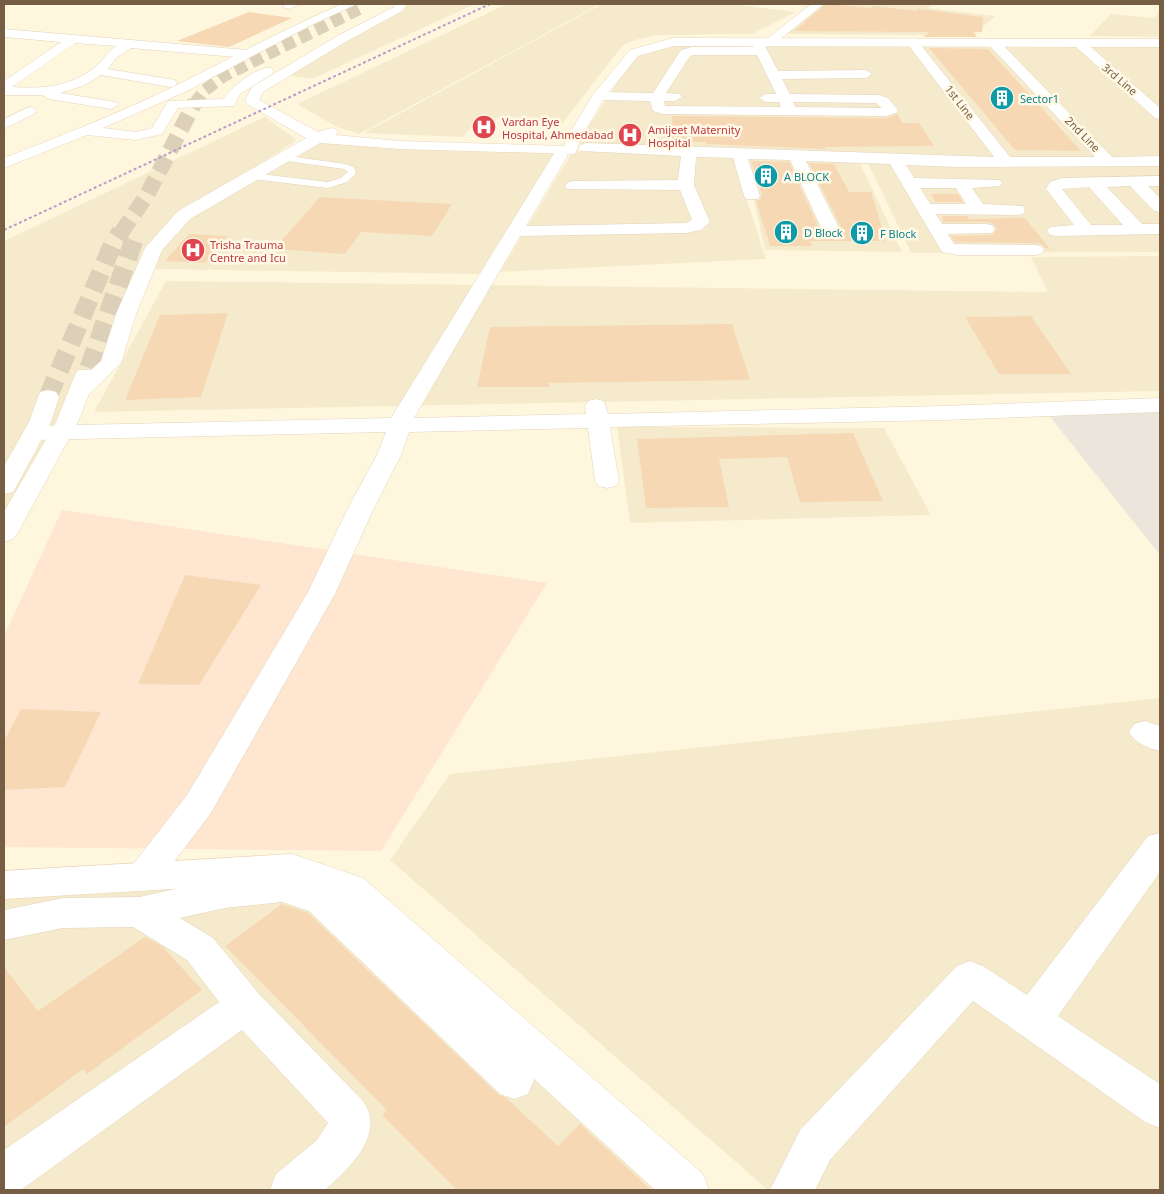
<svg xmlns="http://www.w3.org/2000/svg" width="1164" height="1194" viewBox="0 0 1164 1194" font-family="'Noto Sans',sans-serif">
	<rect width="100%" height="100%" fill="#fef7de"/>
	<!-- residential -->
	<path fill="#f6eacc" d="M407 4H475L312 79 286 75 404 10Z
		M507 4H600L359 134 337 127 297 104Z
		M602 4H731L795 12 752 34 658 35 635 40 622 46 562 124 481 117 462 137 364 133Z
		M822 4H932L927 8 995 16 974 35 783 34Z
		M1160 9V37L1090 36 1111 14 1154 18Z
		M675 43 1160 45V159L953 160 577 144 637 53Z
		M265 117 297 140 179 215 103 365 46 445 4 511V241Z
		M319 141 557 149 479 274 156 269 162 247 191 216Z
		M573 151 733 157 766 259 500 272Z
		M741 159 859 161 902 252 765 250 754 200Z
		M867 161 957 164 1160 163V252L911 253Z
		M1160 256V391L94 412 166 281 1048 292 1031 257Z
		M617 427 884 428 931 515 630 523Z
		M1160 698V1190H768L390 860 450 774Z
		M285 876 343 894 667 1190H4V899Z"/>
	<!-- commercial -->
	<path fill="#ffe6d1" d="M62 510 547 583 381 851 4 847V636Z"/>
	<!-- industrial -->
	<path fill="#ece5db" d="M1160 406V555L1044 409Z"/>
	<!-- building -->
	<path fill="#f6d8b4" d="M826 4 871 8 873 6 916 11 918 9 983 17 982 32H973L977 37H923L930 32 794 31Z
		M249 12 292 18 229 47 177 41Z
		M929 48 988 49 1081 151 1015 150Z
		M898 114 902 123H919L934 146 825 147 826 149 706 144 705 142H672V116L886 118Z
		M751 161 789 162 821 233 826 238 832 239 840 237 843 231 809 163 834 164 849 192H871L886 241H810L812 246H770L756 201 760 200 762 195Z
		M931 194H958L963 202H935Z
		M320 197 374 200 452 204 432 236 361 232 345 254 274 249Z
		M942 216H968V219L1025 218 1050 249 1045 248 1041 244 1035 243 955 242 951 236 992 235 997 229 994 224 986 222H943Z
		M189 234 227 236 205 263 165 261Z
		M228 313 201 397 125 400 160 315Z
		M1031 316 1071 374H999L965 317Z
		M732 324 750 380 549 383V387H477L490 327Z
		M853 433 883 501 800 502 787 457 719 459 729 507 646 508 637 439Z
		M185 575 261 585 199 685 138 684Z
		M21 709 101 712 65 787 4 790V741Z
		M282 904 308 913 499 1095 506 1098 558 1146 580 1124 651 1190H457L382 1115 387 1110 225 946Z
		M145 937 163 947 202 990 87 1074 83 1069 4 1127V967L38 1011Z"/>
	<g fill="none" stroke-linecap="round" stroke-linejoin="round">
		<!-- secondary-tunnel-far2 -->
		<path stroke="#dcd1b8" stroke-width="12" stroke-dasharray="12 6" stroke-linecap="butt" d="M194 104 204 91 224 76 361 8"/>
		<!-- secondary-tunnel-far1 -->
		<path stroke="#dcd1b8" stroke-width="16" stroke-dasharray="16 8" stroke-linecap="butt" d="M121 233 147 195 195 102"/>
		<!-- secondary-tunnel -->
		<path stroke="#dcd1b8" stroke-width="19" stroke-dasharray="19 10" stroke-linecap="butt" d="M89 368 134 240
			M48 397 112 246 121 232"/>
		<!-- lane casing -->
		<g stroke="#e2d3ba" stroke-width="1">
			<path id="lane" d="M282 155 345 164 354 167 356 173 347 182 328 188 252 179 248 176 252 173 328 182 341 178 348 172 344 169 279 160V156Z"/>
		</g>
		<!-- street casing -->
		<g stroke="#e2d3ba" stroke-width="1">
			<path id="street" d="M285 4H300L289 9 285 8 283 6Z
				M811 4H824L773 45 769 46 763 42 778 71 866 70 872 74 866 78 782 79 790 94 878 95 888 98 898 110 896 113 886 116 662 114 653 111 650 101 599 100 592 96 599 92 653 93 681 50 692 47H754L751 42 753 39 757 38 763 42ZM693 55H757L776 94H766L759 98 766 102H779L781 107 665 106 664 101H675L682 97 680 94 666 93 690 56ZM793 102 876 103 882 108 795 107Z
				M4 29 247 50 253 54 247 58 131 48 116 58 108 69 175 80 177 83 175 86 170 87 101 75 83 86 60 93 116 102 118 105 111 109 49 99 42 95H4V81L61 42 4 37ZM75 43 116 46C107 52 102 62 94 68 70 87 41 89 12 87Z
				M912 38 916 39 1010 157H1095L990 46 988 43 994 39 998 40 1112 157 1160 156V166L956 167 906 165 914 178 1000 180 1002 183 1000 186 972 188 983 204 1023 206 1025 210 1023 214 1017 215 936 214 942 224H986L992 225 995 229 992 233 948 234 954 244 1035 245 1041 246 1044 250 1041 254 1035 255H958L942 252 890 164 806 161 841 232 838 236 832 237 826 236 823 232 790 160 748 159 760 196 758 199H746L744 196 733 158 696 157 694 185 710 222 701 230 686 233 520 236 414 418 586 414 585 406 588 401 596 399 604 401 608 414 943 406 1160 398V412L943 420 610 427 619 481 616 486 607 488 598 486 595 481 588 428 409 432 401 455 373 510 335 594 211 813 155 887 143 891 131 887 125 877 131 867 187 795 307 594 347 510 377 455 386 432 34 440 26 438 23 433 26 428 34 426 391 418 555 152H565L568 155 526 226 686 223 692 220 680 190 567 189 565 186 567 183 573 181 678 180 681 156 581 151 578 148 581 145 586 143 994 157 906 42ZM920 188H956L966 204H930Z
				M1079 39 1083 40 1160 108V119L1155 118 1075 46 1073 43Z
				M29 107 34 108 36 111 34 114 4 129V119Z
				M1160 176V186H1148L1160 198V212L1154 211 1130 186 1107 187 1142 224H1160V234L1056 236 1050 235 1047 231 1050 227 1074 225 1046 189 1050 182 1063 178ZM1089 187 1123 225H1091L1062 189Z
				M1145 721 1160 726V751C1148 748 1136 744 1129 732L1134 724Z
				M1160 833V872L1058 1016 1160 1084V1128L1145 1122 973 1001 830 1160 815 1190H770L800 1130 957 966 970 961 983 966 1027 995 1148 836Z
				M283 873 335 891 528 1066 534 1080 528 1094 514 1099 500 1094 309 911 282 902 225 908 180 918 213 938 259 994 364 1102C366 1106 369 1112 370 1116 375 1146 344 1173 325 1190H270L276 1174 317 1140 328 1123 242 1030 21 1190H4V1150L219 1002 187 960 133 927 63 928 4 940V910L63 898 139 897 225 878Z"/>
		</g>
		<!-- secondary casing -->
		<g stroke="#e8d6b7" stroke-width="1">
			<path id="secondary" d="M342 4H357L309 26 187 91 103 128 136 132 152 128 168 101 224 99C229 88 259 65 272 68L273 71 272 74 240 94 234 106 178 108 162 134 136 140 87 135 4 168V158C63 135 122 112 179 84 233 57 286 28 342 4Z
				M396 4H407L402 11 347 41 263 92 259 100 318 132 331 128 336 129 338 132 336 135 399 141 564 146 568 136 592 96 630 50 673 38 1160 39V47L674 46 638 56 605 97 582 136 575 154 399 149 320 143 190 219 162 250 136 314 121 363 89 394 78 422 17 534 13 539 4 542V512L56 422 75 375 78 370H91L101 361 116 314 145 248 178 211 306 138 247 104 245 101 252 87 339 35 394 7Z
				M48 390 56 392 59 397 51 422 16 487 13 492 4 494V466L29 422 40 392Z
				M292 854 363 878 703 1174 709 1190H655L337 898 291 882 4 899V871Z"/>
		</g>
		<!-- lane -->
		<use href="#lane" fill="#fff" fill-rule="evenodd"/>
		<!-- street -->
		<use href="#street" fill="#fff" fill-rule="evenodd"/>
		<!-- secondary -->
		<use href="#secondary" fill="#fff" fill-rule="evenodd"/>
		<!-- rail -->
		<path stroke="#ba9dc7" stroke-width="2" stroke-dasharray="3 2.5" stroke-linecap="butt" d="M4 230 490 4"/>
	</g>
	<!-- icons -->
	<defs>
		<g id="building-disc" transform="scale(1.25)"><circle r="9.5" fill="#0f9aa8" stroke="#fff9e6"/><path d="M-4-6H4V6H1V3H-1V6H-4ZM-2.5-4.3h1.7v1.8h-1.7ZM.8-4.3h1.7v1.8H.8ZM-2.5-1h1.7V.8h-1.7ZM.8-1h1.7V.8H.8Z" fill="#fff"/></g>
		<g id="hospital-disc" transform="scale(1.25)"><circle r="9.5" fill="#e0444e" stroke="#fff9e6"/><path d="M-5-5h3v3.5h4V-5h3V5h-3V1.5h-4V5h-3Z" fill="#fff"/></g>
	</defs>
	<g fill-rule="evenodd">
		<use href="#building-disc" x="1002" y="98"/>
		<use href="#hospital-disc" x="484" y="127"/>
		<use href="#hospital-disc" x="630" y="135"/>
		<use href="#building-disc" x="766" y="176"/>
		<use href="#building-disc" x="786" y="232"/>
		<use href="#building-disc" x="862" y="233"/>
		<use href="#hospital-disc" x="193" y="250"/>
	</g>
	<g text-anchor="middle" dominant-baseline="central" stroke-width="5" stroke-linejoin="round" paint-order="stroke">
		<!-- far-street labels -->
		<g font-size="11" fill="#765e45" stroke="#fff9e6">
			<text transform="translate(1120 79) rotate(41)">3rd Line</text>
			<text transform="translate(960 102) rotate(52)">1st Line</text>
			<text transform="translate(1083 134) rotate(46)">2nd Line</text>
		</g>
		<!-- far-culture labels -->
		<g font-size="11" fill="#0d838f" stroke="#fff9e6" text-anchor="start">
			<text x="1020" y="98">Sector1</text>
			<text x="784" y="176">A BLOCK</text>
			<text x="804" y="232">D Block</text>
			<text x="880" y="233">F Block</text>
		</g>
		<!-- far-health labels -->
		<g font-size="11" fill="#be3a42" stroke="#fff9e6" text-anchor="start">
			<text x="502" y="121">Vardan Eye<tspan x="502" dy="13">Hospital, Ahmedabad</tspan></text>
			<text x="648" y="129">Amijeet Maternity<tspan x="648" dy="13">Hospital</tspan></text>
			<text x="210" y="244">Trisha Trauma<tspan x="210" dy="13">Centre and Icu</tspan></text>
		</g>
	</g>
	<!-- border -->
	<rect width="1164" height="1194" fill="none" stroke="#765e45" stroke-width="10"/>
</svg>
